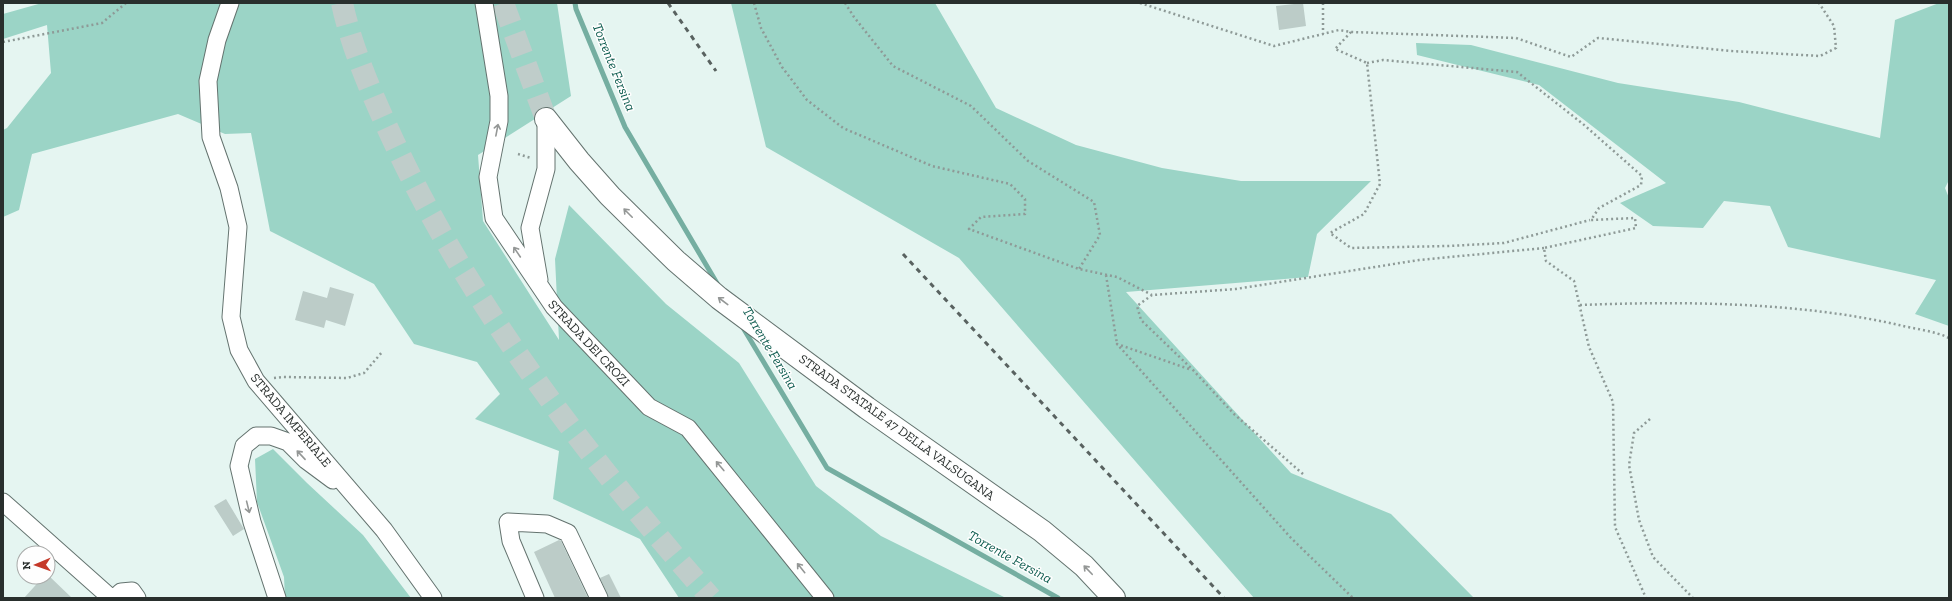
<svg xmlns="http://www.w3.org/2000/svg" width="1952" height="601" viewBox="0 0 1952 601" font-family="'Zilla Slab',serif">
	<rect width="100%" height="100%" fill="#e5f5f1"/>
	<!-- green -->
	<path fill="#9bd4c6" d="M42 3H557L571 96 478 155 483 221 559 340 555 259 569 205 666 304 739 363 816 486 881 536 1006 598H679L640 539 553 499 559 451 475 419 500 394 477 362 414 344 374 284 270 231 251 133 225 134 178 114 32 154 19 210 3 217V130L7 128 51 73 47 25 3 39V14Z
		M731 3H935L996 108 1076 145 1162 168 1241 181H1371L1317 234 1308 277 1126 292 1291 473 1391 514 1474 598H1254L959 258 766 147Z
		M1939 3H1949V180L1945 188 1949 198V326L1915 314 1936 280 1788 247 1770 206 1724 201 1703 228 1653 226 1620 203 1666 183 1539 85 1417 55 1416 43 1471 45 1618 83 1739 102 1880 138 1895 20Z
		M273 449 307 483 363 535 411 598H285L284 577 257 502 255 459Z"/>
	<g fill="none" stroke-linecap="round" stroke-linejoin="round">
		<!-- stream -->
		<path stroke="#75aea1" stroke-width="5" d="M575 3 576 9 625 127 718 285
			M742 326 827 468 1058 598"/>
	</g>
	<!-- building -->
	<path fill="#bcccc8" d="M1303 3 1306 26 1279 30 1276 6Z
		M330 287 354 294 345 326 326 320 324 328 295 320 303 291 327 298Z
		M226 499 244 529 233 536 214 506Z
		M559 540 561 541 588 598H555L534 552Z
		M609 574 621 598H609L600 578Z
		M48 575 72 598H24L43 577H48Z"/>
	<g fill="none" stroke-linecap="round" stroke-linejoin="round">
		<!-- highway-tunnel -->
		<path stroke="#bfcdca" stroke-width="22" stroke-dasharray="22 11" stroke-linecap="butt" d="M342 3C352 50 374 99 394 142 472 309 590 460 711 598
			M503 3 546 119"/>
		<!-- minor casing -->
		<g stroke="#64736f" stroke-width="19">
			<path id="minor" d="M230 3 217 40 208 81 211 137 229 188 238 227 231 317 239 350 256 381 384 530 433 598
				M484 3 499 96V121L488 177 494 218 554 307 649 407 688 428 825 598
				M539 280 530 228 546 169V119
				M3 502 111 598
				M115 598 121 592 132 591 137 598
				M277 598 252 522 239 466 244 446 256 436H271L288 442 306 460 333 480
				M535 598 511 541 508 522 547 524 568 533 599 598"/>
		</g>
		<!-- highway casing -->
		<g stroke="#64736f" stroke-width="24">
			<path id="highway" d="M546 119 579 161 610 196 676 261 719 298 867 408 1042 531 1084 566 1114 598"/>
		</g>
		<!-- path -->
		<path stroke="#8e9a97" stroke-width="2.5" stroke-dasharray="2 3" stroke-linecap="butt" d="M754 3 761 28 782 67 807 100 843 128 932 166 1010 184 1025 199V214L981 217 969 229 1079 269 1117 277 1152 295
			M845 3 854 17 893 66 971 106 1028 161 1094 202 1100 235 1079 269
			M1140 3 1274 46 1339 30 1351 32 1516 38 1571 57 1598 38 1731 51 1820 56 1836 48 1834 26 1819 3
			M1323 3V34
			M1351 32 1335 49 1367 63 1380 184 1364 214 1330 233 1351 248 1448 246 1504 243 1590 220
			M3 42 102 23 126 3
			M1367 63 1383 60 1517 72 1583 124 1642 176 1641 185 1599 208 1591 220 1635 218 1636 228 1544 248 1546 261 1574 281 1589 347 1613 402 1615 527 1646 598
			M518 154 531 158
			M1106 275 1117 344
			M1580 305C1684 301 1798 302 1899 325 1915 329 1935 331 1949 338
			M1189 369 1117 344 1291 538 1353 598
			M274 378 283 377 347 378 364 373 383 351
			M1650 419 1634 433 1629 465 1639 520 1653 557 1693 598
			M1303 474 1234 414 1192 369 1141 320 1137 306 1152 295 1236 289 1419 260 1544 248"/>
		<!-- minor -->
		<use href="#minor" stroke="#fff" stroke-width="17"/>
		<!-- highway -->
		<use href="#highway" stroke="#fff" stroke-width="22"/>
		<!-- rail -->
		<path stroke="#596260" stroke-width="3" stroke-dasharray="5 5" stroke-linecap="butt" d="M668 3 716 71
			M903 254 1224 598"/>
	</g>
	<!-- one-way arrows -->
	<defs><path id="oneway-shaft" d="M-6 0H5M1.5-3L5.5 0L1.5 3" fill="none" stroke-width="1.6" stroke-linecap="round" stroke-linejoin="round"/></defs>
	<g stroke="#949796">
		<use href="#oneway-shaft" transform="translate(497 130) rotate(-79)"/>
		<use href="#oneway-shaft" transform="translate(628 213) rotate(-135)"/>
		<use href="#oneway-shaft" transform="translate(517 252) rotate(-124)"/>
		<use href="#oneway-shaft" transform="translate(723 301) rotate(-143)"/>
		<use href="#oneway-shaft" transform="translate(301 455) rotate(-133)"/>
		<use href="#oneway-shaft" transform="translate(720 466) rotate(-130)"/>
		<use href="#oneway-shaft" transform="translate(248 507) rotate(76)"/>
		<use href="#oneway-shaft" transform="translate(801 568) rotate(-129)"/>
		<use href="#oneway-shaft" transform="translate(1088 570) rotate(-134)"/>
	</g>
	<g text-anchor="middle" dominant-baseline="central" stroke-width="3" stroke-linejoin="round" paint-order="stroke">
		<!-- street labels -->
		<g font-size="13" fill="#292f2d" stroke="#fefefe">
			<text transform="translate(589 343) rotate(47)">STRADA DEI CROZI</text>
			<text transform="translate(291 420) rotate(50)">STRADA IMPERIALE</text>
			<text transform="translate(897 427) rotate(36)">STRADA STATALE 47 DELLA VALSUGANA</text>
		</g>
		<!-- water labels -->
		<g font-size="14" font-style="italic" fill="#0f5d50" stroke="#fefefe">
			<text transform="translate(614 67) rotate(68)">Torrente Fersina</text>
			<text transform="translate(770 348) rotate(59)">Torrente Fersina</text>
			<text transform="translate(1010 557) rotate(29)">Torrente Fersina</text>
		</g>
	</g>
	<!-- border -->
	<rect width="1952" height="601" fill="none" stroke="#292f2d" stroke-width="8"/>
	<!-- north arrow -->
	<g transform="translate(36 565) rotate(268)"><circle r="19" fill="#fefefe" stroke="#a9abaa"/>
	<path d="M0-3L7 15L0 10L-7 15Z" fill="#c53929"/>
	<text y="-6" font-size="11" font-weight="bold" text-anchor="middle" fill="#292f2d">N</text>
	</g>
</svg>
